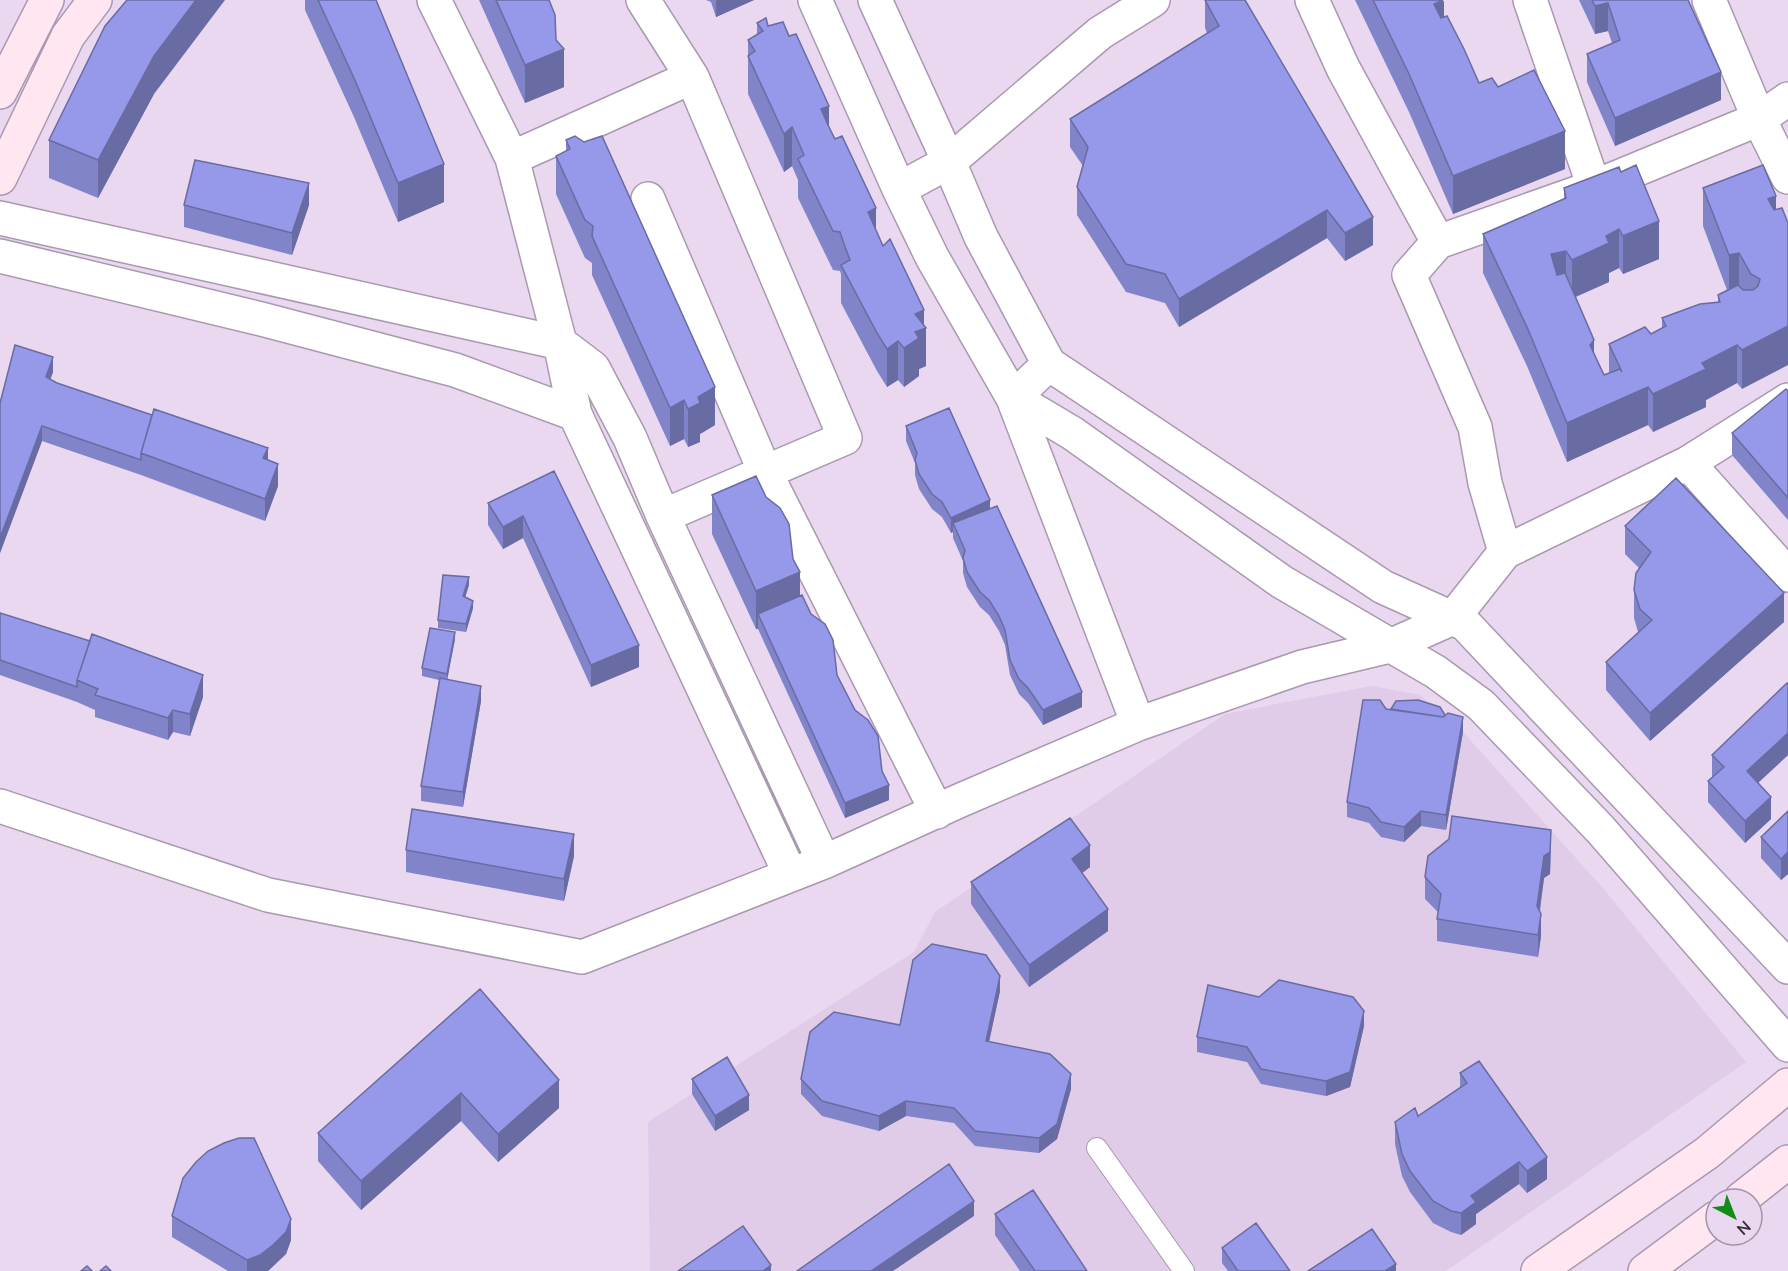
<svg xmlns="http://www.w3.org/2000/svg" width="1788" height="1271" viewBox="0 0 1788 1271" font-family="'Nunito Sans',sans-serif">
	<rect width="100%" height="100%" fill="#e9d8f0"/>
	<!-- built -->
	<path fill="#e0cbe8" d="M1371 686 1421 695 1440 715 1448 728 1463 732 1601 886 1746 1062 1446 1271H650L648 1122 914 952 935 912 1225 714Z"/>
	<g fill="none" stroke-linecap="round" stroke-linejoin="round">
		<!-- service casing -->
		<g stroke="#a999af" stroke-width="22">
			<path id="service" d="M1097 1148 1184 1271"/>
		</g>
		<!-- minor casing -->
		<g stroke="#a999af" stroke-width="36">
			<path id="minor" d="M434 0 512 158 560 343 575 414 790 874
				M643 0 692 77 845 438 663 516
				M815 0 899 189 932 257 1013 398 1138 724
				M875 0 949 162 981 237 1049 364 1383 587 1465 624 1788 967
				M1312 0 1343 68 1438 242 1409 275 1475 427 1485 483 1505 552
				M1530 0 1594 187
				M1709 0 1759 119 1788 177
				M512 158 692 77
				M899 189 949 162 1100 33 1153 0
				M648 199 765 472 937 812
				M0 218 560 343 593 368 630 438 663 516 824 862
				M1438 242 1594 187 1759 119 1788 99
				M0 256 265 320 455 370 575 414
				M1049 364 1013 398 1072 433 1282 582 1436 672 1481 705 1600 829 1788 1045
				M1688 463 1788 575
				M0 806 268 895 582 957 824 862 961 800 1138 724 1302 667 1390 646 1453 618 1505 552 1688 463 1788 400"/>
		</g>
		<!-- secondary casing -->
		<g stroke="#a999af" stroke-width="36">
			<path id="secondary" d="M0 92 47 0
				M0 178 68 36 95 0
				M1741 1199 1788 1162
				M1538 1271 1707 1153 1788 1085
				M1645 1271 1716 1218"/>
		</g>
		<!-- service -->
		<use href="#service" stroke="#fff" stroke-width="20"/>
		<!-- minor -->
		<use href="#minor" stroke="#fff" stroke-width="33"/>
		<!-- secondary -->
		<use href="#secondary" stroke="#ffe6f1" stroke-width="33"/>
	</g>
	<!-- wall -->
	<path fill="#8184c8" d="M305 0H376L444 202 398 222 354 117 305 10Z
		M479 0H549L564 87 525 103Z
		M706 0H754L716 17 711 2Z
		M1205 0 1373 245 1345 261 1327 238 1179 327 1165 303 1126 292 1077 215V187L1083 166 1070 147V119L1207 33 1205 28Z
		M1355 0H1443L1444 17 1479 83 1498 87 1565 169 1453 214 1409 112Z
		M1579 0H1688L1721 100 1615 146 1587 82V54L1612 43 1608 31 1595 34Z
		M757 23 768 26 829 127 883 246 924 325 926 366 919 369V376L904 387 898 380 887 387 877 371 841 303V274L840 271 833 270 798 198V180L792 166 784 172 748 94V40L757 34Z
		M154 94 98 198 49 178V140Z
		M566 140 715 425 700 434V442L688 447 684 439 670 446 592 275V263L585 258 556 194V156L566 151Z
		M1564 188 1659 259 1623 274 1619 268 1609 273V282L1576 297 1594 354 1604 374 1609 373V344L1651 334 1662 328V318L1718 302V295L1727 290 1703 226V188L1776 196 1742 389 1737 383 1706 400V407L1653 432 1648 425 1567 462 1527 366 1483 273V234L1564 199Z
		M184 205H309L292 255 184 227Z
		M53 372 50 379 57 383 268 460 278 486 265 521 141 475 42 441 0 553V403Z
		M1788 391V520L1732 455V433Z
		M906 426 990 509 1082 707 1043 725 1028 703 1019 694 1010 675 1005 645 999 631 989 615 980 607 967 587 963 573V561L953 538V532L951 533 942 517 932 509 919 489 915 475V463L906 441Z
		M554 471 639 667 591 687 523 538 503 549 488 525V503Z
		M712 495 793 559 800 596 882 771 889 800 845 818 758 629H756L712 534Z
		M1625 526 1784 622 1650 741 1606 690V662L1638 632 1634 618V590L1639 568 1625 554Z
		M469 585 465 597 473 608 466 632 438 628V620Z
		M0 613 203 697 190 736 173 732 168 740 95 717V710L77 702 0 675Z
		M455 639 447 679 481 701 463 807 421 801V786L439 680 422 676V668Z
		M1788 684V755L1758 783 1771 819 1745 843 1708 802V781L1712 777V755Z
		M1386 709 1445 715 1463 732 1446 830 1421 826 1404 842 1381 837 1369 823 1347 817V802Z
		M1788 811V874L1781 880 1761 858V837Z
		M406 850 574 856 564 901 406 872Z
		M1551 852 1550 874 1544 878 1540 911 1541 936 1538 957 1437 941V919L1438 912 1425 899V877Z
		M1090 867 1082 873 1108 931 1029 987 971 904V882Z
		M480 989 559 1108 498 1162 461 1121 361 1210 318 1161V1133Z
		M1000 991 989 1041 1071 1089 1057 1139 1039 1153 975 1146 954 1123 906 1116 879 1131 822 1116 801 1094V1079L900 1025Z
		M1364 1026 1350 1087 1326 1096 1261 1084 1247 1062 1197 1052V1037Z
		M1460 1073 1547 1179 1527 1193 1519 1184 1476 1214V1224L1461 1235 1451 1232 1433 1223 1410 1192 1402 1176 1395 1144V1122L1418 1116 1460 1087Z
		M692 1079 749 1110 715 1131 692 1094Z
		M995 1214 1087 1271H1020L995 1235Z
		M172 1216 291 1240 286 1254 268 1271H228L172 1237Z
		M1222 1248 1290 1271H1228L1222 1263Z"/>
	<!-- shaded-wall -->
	<path fill="#696ba3" d="M196 0H225L154 94 98 198V160L154 56Z
		M716 0H754L716 17Z
		M1444 1V39L1434 4Z
		M1608 3V31L1595 34V6Z
		M564 49V87L525 103V65Z
		M1721 72V100L1615 146V118Z
		M829 106V144L821 109Z
		M792 127V166L784 172V134Z
		M1565 131V169L1453 214V176Z
		M444 164V202L398 222V183Z
		M309 183V205L292 255V233Z
		M1776 196V234L1768 199Z
		M876 208V246L868 212Z
		M1327 210V238L1179 327V299Z
		M1373 217V245L1345 261V233Z
		M1659 221V259L1623 274V236Z
		M1619 229V268L1609 273V282L1572 298V260L1606 236Z
		M1566 251V289L1551 293V254Z
		M1739 253V291L1729 294V255Z
		M924 310V329L926 328V366L919 369V376L904 387V348L915 314Z
		M1788 326V365L1742 389V350Z
		M1594 340V378L1590 345Z
		M898 341V380L887 387V349Z
		M1737 345V383L1706 400V407L1653 432V394L1702 363Z
		M53 357V372L46 392V377Z
		M715 387V425L700 434V442L688 447V409L698 397Z
		M1648 387V425L1567 462V423Z
		M684 400V439L670 446V408Z
		M42 426V441L0 553V538Z
		M268 448V470L263 458Z
		M278 464V486L265 521V499Z
		M990 500V515L953 523V532L951 533V518Z
		M523 516V538L503 549V527Z
		M800 572V611L758 614V629H756V591Z
		M469 577V585L463 604V596Z
		M1784 593V622L1650 741V713Z
		M473 601V608L466 632V624Z
		M455 632V639L447 681V674Z
		M639 645V667L591 687V665Z
		M203 675V697L190 736V714Z
		M481 686V701L463 807V792Z
		M1082 692V707L1043 725V710Z
		M173 710V732L168 740V718Z
		M1463 717V732L1446 830V815Z
		M1788 733V755L1747 793V771Z
		M889 785V800L845 818V803Z
		M1771 797V819L1745 843V821Z
		M1421 811V826L1404 842V827Z
		M1551 830 1550 874 1544 878 1537 928V906L1544 856Z
		M574 834V856L564 901V879Z
		M1090 845V867L1072 881V859Z
		M1788 852V874L1781 880V859Z
		M1108 909V931L1029 987V965Z
		M1541 914V936L1538 957V935Z
		M1000 976V991L986 1056V1041Z
		M1364 1011V1026L1350 1087 1326 1096V1081Z
		M1071 1074V1089L1057 1139 1039 1153V1138Z
		M559 1080V1108L498 1162V1134Z
		M461 1093V1121L361 1210V1181Z
		M749 1095V1110L715 1131V1116Z
		M906 1101V1116L879 1131V1116Z
		M1547 1157V1179L1527 1193V1171Z
		M1519 1162V1184L1476 1214V1224L1461 1235V1213L1471 1196Z
		M974 1201V1216L893 1271H871Z
		M291 1219V1240L286 1254 268 1271H247V1260Z
		M1396 1264V1271H1385Z
		M771 1265V1271H763Z"/>
	<!-- building -->
	<path fill="#9699e9" stroke="#696ba3" stroke-width="1.5" d="M127 0H196L154 56 98 160 49 140 105 26Z
		M318 0H376L444 164 398 183 354 78Z
		M496 0H549L555 15 556 40 564 49 525 65Z
		M1205 0H1245L1373 217 1345 233 1327 210 1179 299 1165 274 1126 264 1077 187 1088 147 1070 119 1219 26Z
		M1373 0H1443L1434 4 1441 18 1447 16 1464 49 1479 83 1492 78 1498 87 1534 70 1565 131 1453 176 1409 74Z
		M1592 0H1688L1721 72 1615 118 1587 54 1620 40 1608 3 1595 6Z
		M766 18 768 26 783 22 789 36 796 34 829 106 821 109 828 125 835 139 842 136 876 208 868 212 883 246 890 239 924 310 915 314 926 328 915 332 919 338 904 348 898 341 887 349 877 333 841 265 850 260 844 244 840 232 833 231 798 159 804 155 792 127 784 134 748 56 755 51 748 40 763 31 757 23Z
		M575 136 584 142 602 136 715 387 698 397 700 403 688 409 684 400 670 408 592 236 593 226 585 220 556 156 570 149 566 140Z
		M195 160 309 183 292 233 184 205Z
		M1636 165 1659 221 1623 236 1619 229 1606 236 1609 243 1572 260 1566 251 1551 254 1557 275 1565 273 1594 340 1590 345 1604 375 1620 369 1622 372 1609 344 1645 327 1651 334 1666 326 1662 318 1700 304 1720 302 1718 295 1738 285 1743 290H1753L1758 286 1760 279 1751 274 1739 253 1729 255 1703 188 1763 165 1776 196 1768 199 1774 210 1782 208 1788 223V326L1742 350 1737 345 1702 363 1706 369 1653 394 1648 387 1567 423 1527 327 1483 234 1566 198 1564 188 1619 167 1621 172Z
		M15 345 53 357 46 377 57 383 152 415 141 453V460L42 426 0 538V403Z
		M1786 389 1788 391V498L1732 433Z
		M949 408 990 500 951 518 942 502 932 494 919 474 915 460 917 453 906 426Z
		M154 409 268 448 263 458 278 464 265 499 141 453Z
		M554 471 639 645 591 665 523 516 503 527 488 503Z
		M756 476 766 497 780 508 789 524 793 559 800 572 756 591 712 495Z
		M1676 478 1784 593 1650 713 1606 662 1652 620 1640 609 1634 590 1636 573 1651 552 1625 526Z
		M997 506 1082 692 1043 710 1028 688 1019 679 1010 660 1005 630 999 616 989 600 980 592 967 572 963 558 965 550 953 523Z
		M443 575 469 577 463 596 473 601 466 624 438 620Z
		M802 595 811 614 825 624 833 640 837 675 855 710 868 720 878 736 882 771 889 785 845 803 758 614Z
		M0 613 90 641 77 680V687L0 660Z
		M430 628 455 632 447 674 422 668Z
		M92 634 203 675 190 714 173 710 168 718 95 695 98 689 77 680Z
		M440 678 481 686 463 792 421 786Z
		M1787 683 1788 684V733L1747 771 1771 797 1745 821 1708 781 1724 767 1712 755Z
		M1363 700H1380L1386 709 1443 717 1448 713 1463 717 1446 815 1421 811 1404 827 1381 822 1369 808 1347 802Z
		M1418 700 1440 707 1445 715 1443 717 1391 709 1396 701Z
		M412 809 574 834 564 879 406 850Z
		M1788 811V852L1781 859 1761 837Z
		M1452 816 1551 830 1550 852 1544 856 1537 906 1541 914 1538 935 1437 919 1441 894 1425 877 1428 856 1449 839Z
		M1070 818 1090 845 1072 859 1108 909 1029 965 971 882Z
		M932 944 986 955 1000 976 986 1041 1050 1054 1071 1074 1057 1124 1039 1138 975 1131 954 1108 906 1101 879 1116 822 1101 801 1079 810 1032 834 1012 900 1025 913 960Z
		M1279 980 1353 997 1364 1011 1350 1072 1326 1081 1261 1069 1247 1047 1197 1037 1208 985 1259 997Z
		M480 989 559 1080 498 1134 461 1093 361 1181 318 1133Z
		M727 1057 749 1095 715 1116 692 1079Z
		M1479 1061 1547 1157 1527 1171 1519 1162 1471 1196 1476 1202 1461 1213 1451 1211 1433 1201 1410 1171 1402 1154 1395 1122 1415 1108 1418 1116 1467 1083 1460 1073Z
		M239 1138H254L291 1219 286 1232 273 1245 260 1255 247 1260 172 1216 183 1178 196 1162 208 1151 224 1143Z
		M949 1164 974 1201 871 1271H797Z
		M1033 1190 1087 1271H1035L995 1214Z
		M1256 1223 1290 1271H1238L1222 1248Z
		M743 1226 771 1265 763 1271H678Z
		M1372 1229 1396 1264 1385 1271H1308Z
		M87 1266 92 1271H81Z
		M106 1266 111 1271H100Z"/>
	<!-- north arrow -->
	<g transform="translate(1734 1217) rotate(138)"><circle r="28" fill="#e9d8f0" stroke="#a194a6" stroke-width="1.5"/>
	<path d="M0-4.5L10 22L0 15L-10 22Z" fill="#118c16"/>
	<text y="-9" font-size="16" font-weight="bold" text-anchor="middle" fill="#342e37">N</text>
	</g>
</svg>
